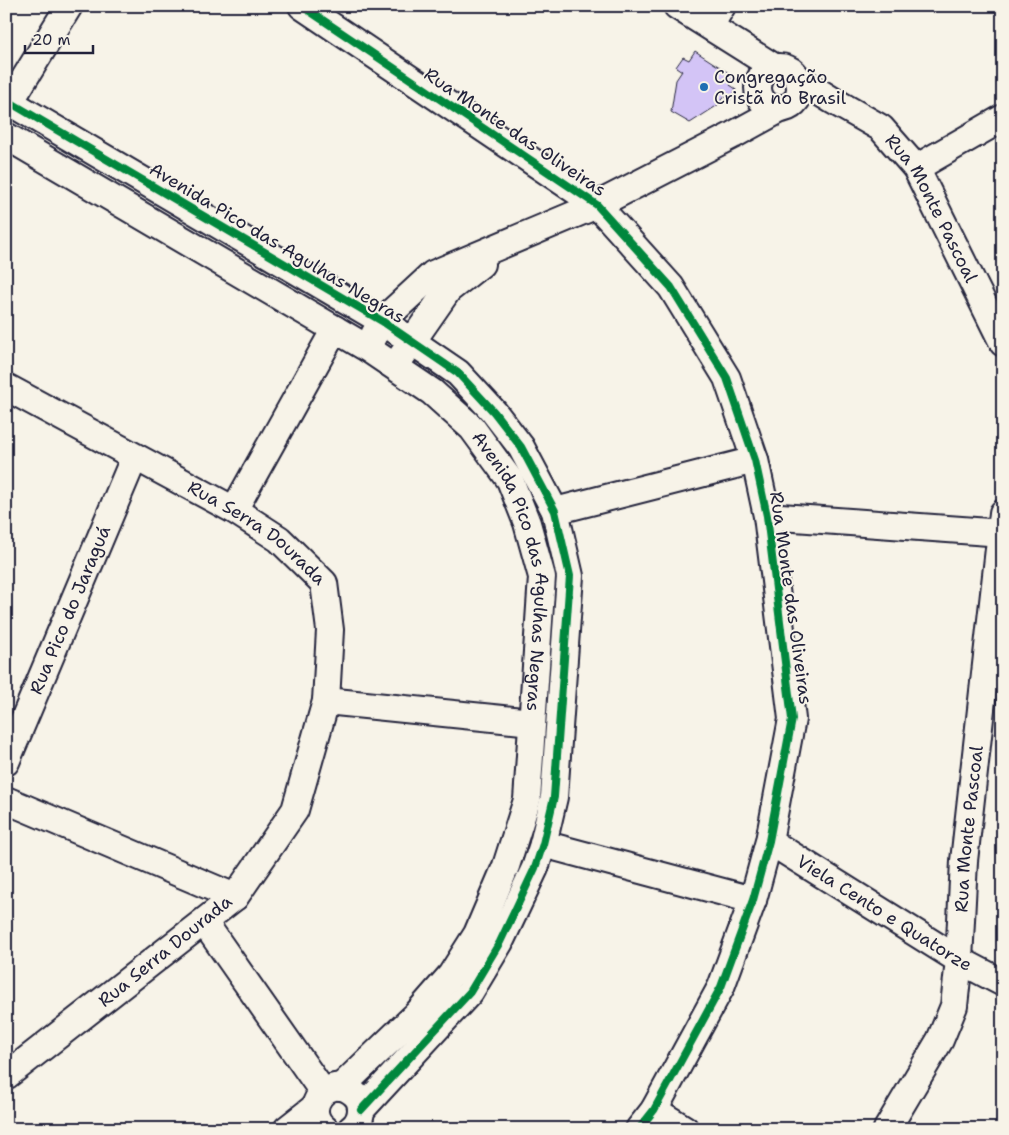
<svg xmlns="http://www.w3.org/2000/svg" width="1009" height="1135" viewBox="0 0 1009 1135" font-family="'Shantell Sans',sans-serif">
	<rect width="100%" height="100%" fill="#f7f3e8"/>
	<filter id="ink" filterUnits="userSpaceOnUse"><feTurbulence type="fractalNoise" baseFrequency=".02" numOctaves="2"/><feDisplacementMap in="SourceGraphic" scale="10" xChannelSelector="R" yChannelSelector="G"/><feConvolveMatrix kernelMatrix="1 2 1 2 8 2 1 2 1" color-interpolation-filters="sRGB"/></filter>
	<g filter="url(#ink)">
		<!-- building -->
		<path fill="#d3c4f6" stroke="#22223b" d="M695 51 735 77 730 85 736 89 730 100 724 96 718 105 690 123 671 112 676 80 682 71 676 67 683 57 689 60Z"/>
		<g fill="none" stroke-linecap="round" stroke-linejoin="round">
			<!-- minor casing -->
			<g stroke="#22223b" stroke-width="30">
				<g id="minor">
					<path d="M302 6 597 205 671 287 727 378 755 460 767 516 792 719 769 841 753 900 721 987 654 1110 639 1129"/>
					<path d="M677 6 774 67"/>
					<path d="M710 26 722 6"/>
					<circle cx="779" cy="88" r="21"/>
					<path id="s1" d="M798 79 832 100 881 128 916 168 1003 343"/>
					<path d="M6 100 382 321 458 373 494 412 521 447 555 511 570 576 554 797 543 844 535 868 500 942 470 992 361 1110"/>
					<path d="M10 102 69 6"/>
					<path id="s2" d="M6 136 367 348 432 392 472 428 510 480 527 523 542 577 527 800 506 866 477 934 451 975 416 1015 341 1087"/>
					<path d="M916 168 1003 118"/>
					<path d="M374 335 382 321 433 274 597 205 733 135 782 108"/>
					<path d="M402 356 448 290 481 264"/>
					<path id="s3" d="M6 387 234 510 279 539 324 583 330 630 326 701 295 810 235 897 6 1076"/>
					<path d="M234 510 335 329"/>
					<path d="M555 511 755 460"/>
					<path d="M767 516 1003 533"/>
					<path d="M326 701 532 722"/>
					<path id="s4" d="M6 762 134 458"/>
					<path d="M6 800 235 897"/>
					<path id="s5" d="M769 841 959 960 1003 983"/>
					<path d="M543 844 753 900"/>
					<path d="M204 922 323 1092"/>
					<path d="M654 1110 685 1129"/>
					<path d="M287 1129 315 1107"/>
					<path d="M325 1129C299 1109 329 1073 352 1092 358 1096 361 1102 361 1109 361 1117 358 1124 351 1129"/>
					<path id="s6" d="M887 1129 940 1040 954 1006 959 960 964 861 1003 513"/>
				</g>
			</g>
			<!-- minor -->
			<use href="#minor" stroke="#f7f3e8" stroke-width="26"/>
			<!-- cycleway casing -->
			<g stroke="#f7f3e8" stroke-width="11">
				<path id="cycleway" d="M302 6 597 205 671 287 727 378 755 460 767 516 792 719 769 841 753 900 721 987 654 1110 639 1129
					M6 100 382 321 458 373 494 412 521 447 555 511 570 576 554 797 543 844 535 868 500 942 470 992 361 1110"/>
			</g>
			<!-- cycleway -->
			<use href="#cycleway" stroke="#00873e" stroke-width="8"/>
		</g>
	</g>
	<!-- markers -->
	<circle fill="#1f6fb2" stroke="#f7f3e8" stroke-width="2" cx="704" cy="87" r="5"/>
	<g text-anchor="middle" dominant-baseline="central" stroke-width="4" stroke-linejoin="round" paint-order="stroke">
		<!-- poi labels -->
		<g font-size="18" fill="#22223b" stroke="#f7f3e8" text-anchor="start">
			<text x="714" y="77">Congregação<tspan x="714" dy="21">Cristã no Brasil</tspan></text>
		</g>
		<!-- street labels -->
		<g font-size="18" fill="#22223b" stroke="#f7f3e8">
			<text transform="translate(515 132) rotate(34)">Rua Monte das Oliveiras</text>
			<text stroke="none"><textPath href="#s1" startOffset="192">Rua Monte Pascoal</textPath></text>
			<text transform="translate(277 243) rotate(31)">Avenida Pico das Agulhas Negras</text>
			<text stroke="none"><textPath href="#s3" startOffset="291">Rua Serra Dourada</textPath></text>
			<text stroke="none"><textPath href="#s2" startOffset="705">Avenida Pico das Agulhas Negras</textPath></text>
			<text transform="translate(791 598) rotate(82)">Rua Monte das Oliveiras</text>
			<text stroke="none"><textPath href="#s4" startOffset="165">Rua Pico do Jaraguá</textPath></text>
			<text stroke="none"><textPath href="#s6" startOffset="318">Rua Monte Pascoal</textPath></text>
			<text stroke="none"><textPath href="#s5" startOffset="136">Viela Cento e Quatorze</textPath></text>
			<text transform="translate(165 951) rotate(-39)">Rua Serra Dourada</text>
		</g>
	</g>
	<!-- margin -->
	<rect width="1009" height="1135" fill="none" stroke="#f7f3e8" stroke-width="25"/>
	<rect x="12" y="12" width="984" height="1110" fill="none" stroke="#22223b" stroke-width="2" filter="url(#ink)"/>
	<!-- scale -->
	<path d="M25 45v8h68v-8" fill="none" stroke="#22223b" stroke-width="2.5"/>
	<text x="32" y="45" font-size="15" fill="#22223b" stroke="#f7f3e8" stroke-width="4" paint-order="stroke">20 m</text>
</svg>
